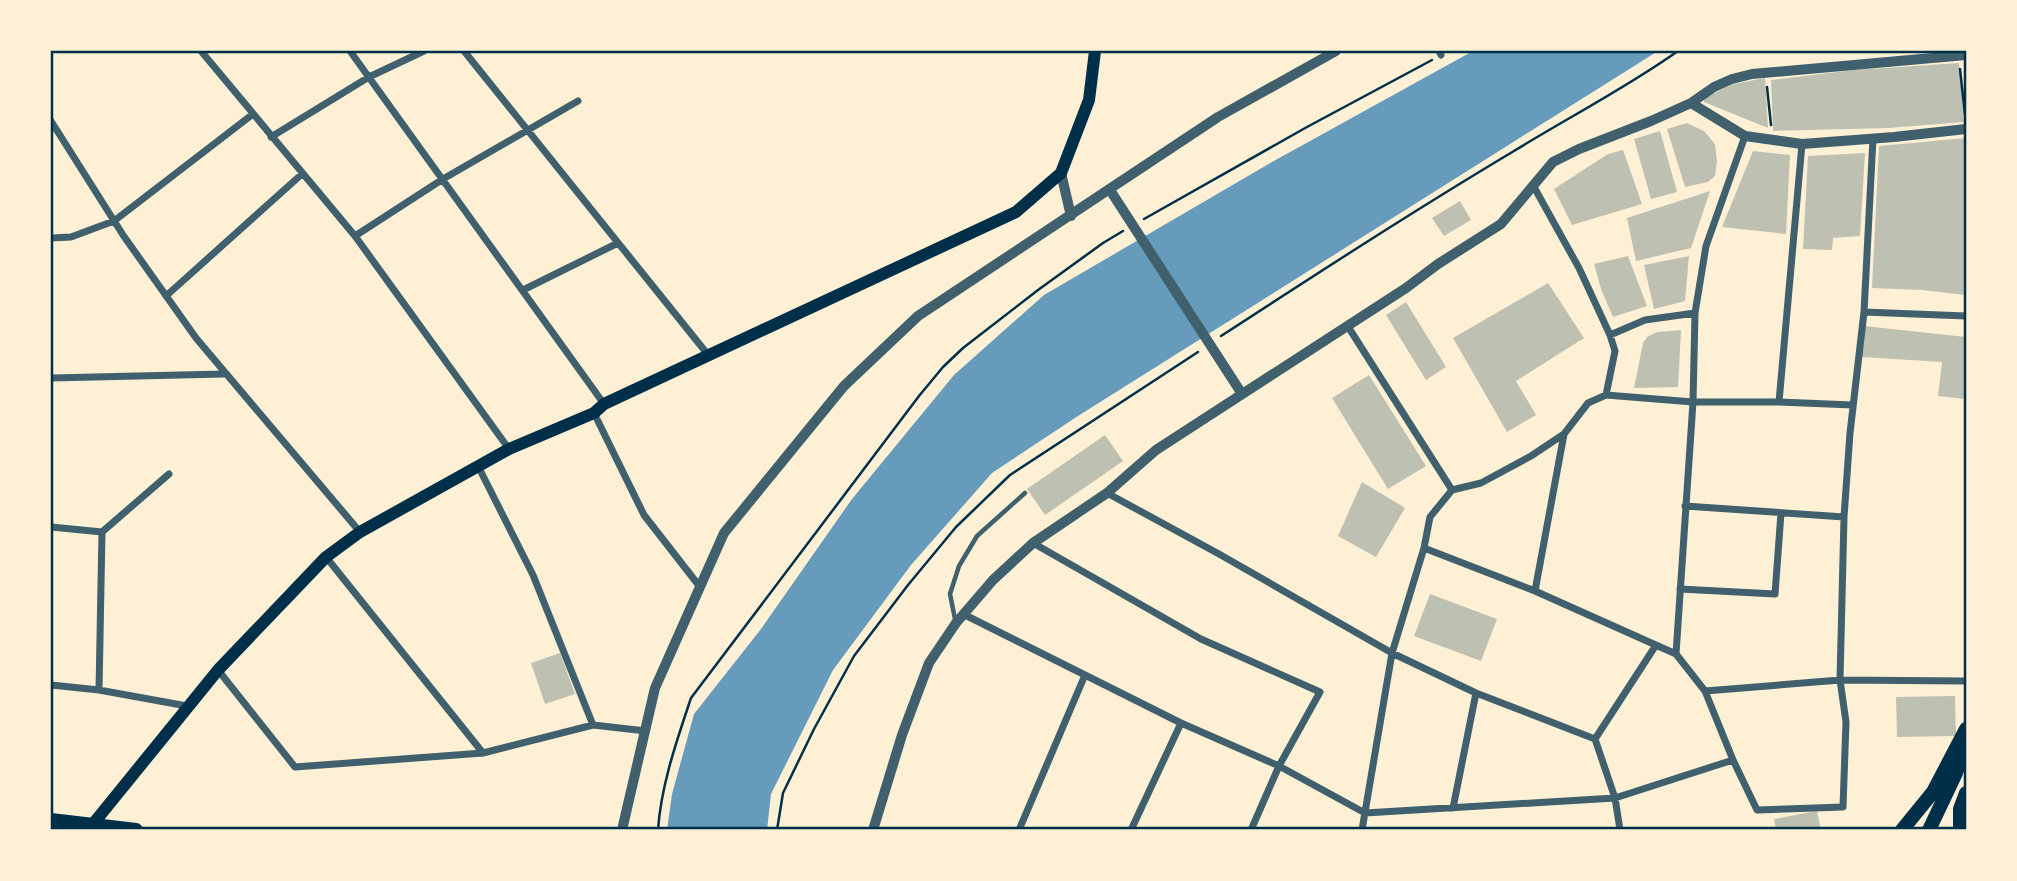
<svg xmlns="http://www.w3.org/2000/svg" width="2017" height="881" viewBox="0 0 2017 881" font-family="'Space Grotesk',sans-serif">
	<rect width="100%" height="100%" fill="#fdf0d5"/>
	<!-- water -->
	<path fill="#669bbc" d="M1473 51H1658L1078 416 992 473 911 565 833 670 771 794 767 830H667L672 794 694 714 761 629 852 499 954 375 1044 295 1272 162Z"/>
	<!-- building -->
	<path fill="#bec0b2" d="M1959 63 1964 122 1888 128 1773 131 1771 80 1854 70Z
		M1765 78 1768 128 1704 102V99L1712 94 1734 84Z
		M1687 123 1704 131 1715 144 1717 161 1715 176 1708 182 1685 187 1667 129Z
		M1660 131 1677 192 1651 199 1634 139Z
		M1966 138V295L1922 290 1872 288 1879 146Z
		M1623 150 1642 204 1572 225 1554 189 1608 154Z
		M1753 151 1790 155 1786 234 1722 227Z
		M1865 153 1860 236 1833 238 1832 250 1803 249 1808 156Z
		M1710 191 1691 248 1636 261 1627 218Z
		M1460 201 1471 220 1444 236 1432 218Z
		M1628 256 1647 306 1613 317 1601 289 1594 264Z
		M1689 256 1685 301 1654 309 1644 265Z
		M1548 283 1584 338 1516 381 1536 415 1507 432 1453 338Z
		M1406 302 1446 367 1426 380 1386 315Z
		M1864 326 1966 337V399L1938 396 1942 362 1862 357Z
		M1681 330 1678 387 1634 388 1643 343 1647 337 1657 332Z
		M1369 375 1426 466 1388 489 1332 398Z
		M1105 435 1123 461 1045 515 1027 489Z
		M1362 482 1405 508 1376 557 1338 536Z
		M1430 594 1497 619 1481 661 1414 636Z
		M560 653 575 694 545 704 531 663Z
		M1955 696 1956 736 1897 737 1896 697Z
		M1817 811 1821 830H1776L1774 819Z"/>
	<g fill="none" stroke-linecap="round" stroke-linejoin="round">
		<!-- path -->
		<path stroke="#003049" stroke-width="2.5" d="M1960 69 1965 115
			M1767 87 1771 125
			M1144 219 1307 127 1432 60
			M1221 336C1318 273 1415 210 1514 151 1569 117 1626 88 1678 51
			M658 830C661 785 677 740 691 698L919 396 943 367 963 348 1038 290 1103 243 1123 231
			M777 830 783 793 814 729 854 656 908 585 956 527 1010 475 1198 352"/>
		<!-- service -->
		<path stroke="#3f606c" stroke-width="4.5" d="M955 619 950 594 959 566 977 536 1025 493"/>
		<!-- minor -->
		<path stroke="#3f606c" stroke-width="7" d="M201 51 355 236 509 449
			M350 51 604 404
			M464 51 709 356
			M1439 51 1441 55
			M51 121 123 235 196 338 360 532
			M271 137 369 77 424 51
			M1534 187 1579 268 1610 335 1615 351 1606 395
			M355 236 443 179 578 101
			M51 238 71 237 114 221 253 114
			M523 290 618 243
			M166 296 302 174
			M1864 312 1966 316
			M1347 325 1452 490
			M1610 335 1645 320 1695 313
			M51 378 224 374
			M1779 402 1802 144
			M594 413 644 515 700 587
			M478 466 533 575 593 725
			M1107 493 1219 554 1392 653 1476 693 1595 739 1615 798 1620 830
			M1685 506 1844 517
			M51 527 102 532
			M1033 543 1201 639 1320 692 1279 766 1251 830
			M1424 548 1430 517 1452 490 1481 483 1531 456 1564 434
			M326 557 483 753
			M1680 589 1775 594 1781 513
			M1535 591 1564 434 1588 403 1606 395 1693 402H1779L1853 405
			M965 615 1181 723 1279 766 1365 813 1615 798 1733 760
			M1676 654 1693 402 1695 313 1706 246 1745 136
			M218 670 295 767 483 753 593 725 646 731
			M51 685 99 690 187 706
			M99 690 102 532 169 474
			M1705 691 1733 760 1757 810 1843 807 1846 722 1840 680 1844 517 1850 433 1864 312 1873 138
			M1595 739 1656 645
			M1453 808 1476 693
			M1019 830 1085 675
			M1131 830 1181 723
			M1362 830 1392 653 1424 548 1535 591 1676 654 1705 691 1840 680 1966 681"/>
		<!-- tertiary -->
		<path stroke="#3f606c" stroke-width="10" d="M1691 103 1745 136 1802 144 1894 137 1966 129
			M1061 173 1071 216
			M1110 190 1242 394
			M622 830 655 688 724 533 844 386 918 316 1218 117 1336 51
			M873 830 902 735 929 663 956 623 993 580 1033 543 1107 493 1156 450 1406 288 1438 264 1501 224 1553 162 1579 149 1651 121 1691 103 1714 87 1732 79 1752 74 1966 55"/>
		<!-- secondary -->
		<path stroke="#003049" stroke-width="12" d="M93 824 218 670 326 557 360 532 509 449 594 413 604 404 1016 212 1061 173 1089 100 1095 51"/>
		<!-- trunk -->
		<path stroke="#003049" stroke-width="14" d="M51 820 136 830
			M1902 830 1933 792 1966 729
			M1929 830 1956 773 1966 745
			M1960 830V809L1966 793"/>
	</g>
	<!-- border -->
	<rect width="2017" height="881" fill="none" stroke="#fdf0d5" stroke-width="105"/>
	<rect x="52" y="52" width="1913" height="776" fill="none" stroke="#003049" stroke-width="2.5"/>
</svg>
